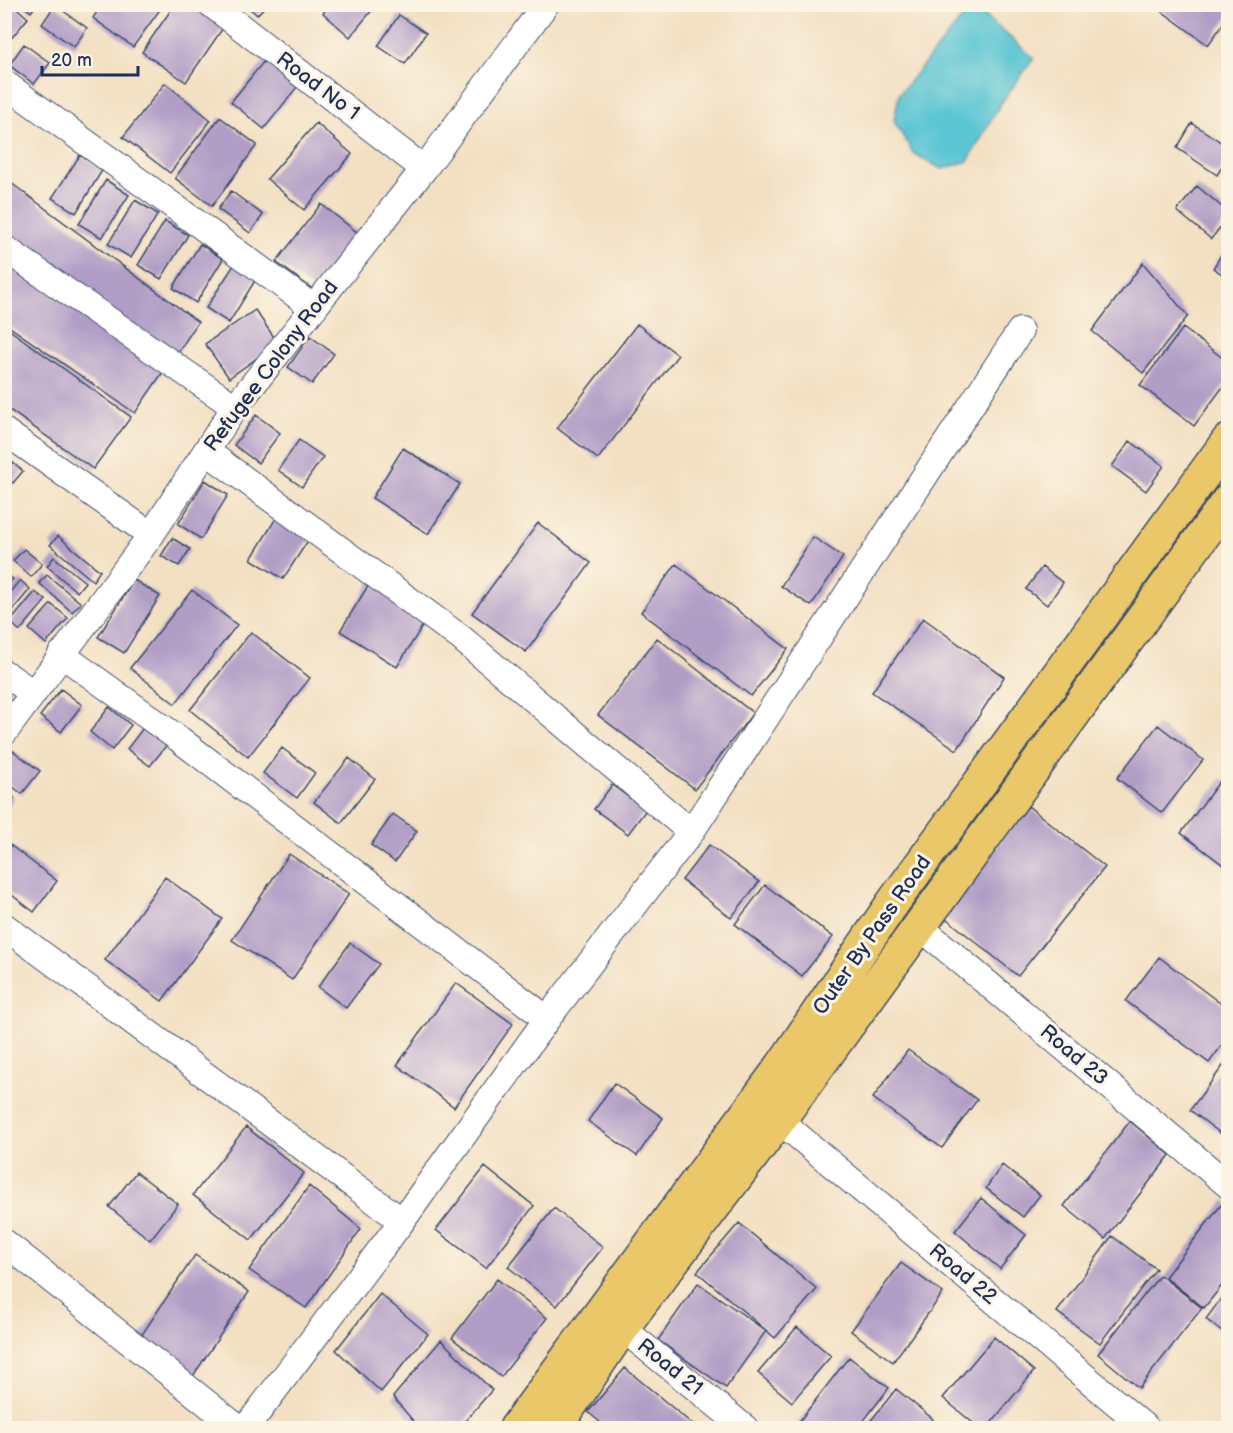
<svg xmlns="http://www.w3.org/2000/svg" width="1233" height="1433" viewBox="0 0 1233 1433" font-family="'Balsamiq Sans',sans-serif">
	<rect width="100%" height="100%" fill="#fcf5e5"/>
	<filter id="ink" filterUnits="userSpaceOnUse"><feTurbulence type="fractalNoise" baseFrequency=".0167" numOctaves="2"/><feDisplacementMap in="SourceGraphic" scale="12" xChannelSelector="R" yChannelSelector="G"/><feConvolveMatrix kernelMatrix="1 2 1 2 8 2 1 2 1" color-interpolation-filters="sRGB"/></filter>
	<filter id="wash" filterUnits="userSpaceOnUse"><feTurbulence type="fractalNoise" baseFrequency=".008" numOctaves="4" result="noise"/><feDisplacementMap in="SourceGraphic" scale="24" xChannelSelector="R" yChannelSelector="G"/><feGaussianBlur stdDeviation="1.35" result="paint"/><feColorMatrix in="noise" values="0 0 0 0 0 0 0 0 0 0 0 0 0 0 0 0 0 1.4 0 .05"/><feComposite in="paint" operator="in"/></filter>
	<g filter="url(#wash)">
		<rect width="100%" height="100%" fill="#f3e0c2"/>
		<!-- water -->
		<path fill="#5bc6d4" stroke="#3b7a99" stroke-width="1.5" d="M976 8 1034 58 1001 103 968 161 942 169 913 153 894 121 899 94 970 9Z"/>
		<g id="blocks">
			<!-- building -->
			<path fill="#b19ec6" d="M4 4H12L28 18 4 47Z
				M21 4H37L31 12Z
				M102 4H164L133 47 93 18Z
				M175 4H195L225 25 186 82 142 52Z
				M245 4H267L257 15Z
				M1152 4H1228V17L1208 45Z
				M55 5 87 28 74 47 42 24Z
				M330 5H367L373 9 350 37 323 13Z
				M399 15 426 33 405 64 378 46Z
				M24 44 50 63 34 84 9 65Z
				M264 61 297 87 264 129 231 102Z
				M165 83 211 120 170 173 123 137Z
				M220 117 257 145 212 206 175 178Z
				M316 123 352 154 304 210 267 179Z
				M1192 123 1228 147V157L1217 175 1177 148Z
				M80 155 103 169 76 213 52 198Z
				M106 180 129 195 102 238 79 224Z
				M11 183 198 322 175 357 4 233V194Z
				M1197 186 1228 212V218L1211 239 1177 211Z
				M231 191 263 215 250 233 218 209Z
				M135 200 158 214 131 258 108 244Z
				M321 204 358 233 314 290 276 262Z
				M165 221 188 235 161 279 138 265Z
				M200 244 223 259 196 303 173 288Z
				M1228 244V278L1213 268Z
				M4 254 167 366 135 413 4 323Z
				M1143 263 1188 316 1143 373 1092 331Z
				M234 265 256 279 229 323 206 308Z
				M255 310 278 343 229 378 205 344Z
				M637 324 678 355 598 459 557 428Z
				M4 326 131 417 93 469 4 406Z
				M1183 328 1228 362V380L1194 426 1140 385Z
				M310 336 334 354 312 384 288 367Z
				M256 415 280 433 258 463 234 445Z
				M299 440 323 457 302 487 278 470Z
				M1130 441 1164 466 1146 491 1112 466Z
				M403 448 460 484 428 534 372 498Z
				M6 457 23 471 13 483 4 476Z
				M205 480 228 495 201 539 178 524Z
				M278 515 311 536 283 579 251 559Z
				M538 523 591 563 526 652 472 613Z
				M58 536 100 571 93 581 50 545Z
				M813 537 843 557 811 606 781 586Z
				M172 538 190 549 179 566 161 556Z
				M24 549 42 564 31 577 13 561Z
				M54 557 85 582 77 592 47 566Z
				M676 564 788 649 751 696 641 612Z
				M1042 567 1063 583 1047 605 1026 589Z
				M4 572 13 579 4 589Z
				M47 575 81 603 72 612 39 583Z
				M20 580 30 589 8 616 4 613V599Z
				M134 580 160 596 124 653 98 637Z
				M371 581 428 617 397 667 340 631Z
				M192 590 237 625 175 704 130 668Z
				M35 592 46 600 20 631 10 622Z
				M51 604 68 618 46 644 29 629Z
				M923 618 1004 677 957 750 872 692Z
				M251 632 310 678 248 757 190 710Z
				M657 638 753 713 695 789 598 715Z
				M4 682 19 693 4 713Z
				M61 689 82 705 61 732 40 716Z
				M109 707 131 725 112 750 90 732Z
				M1158 725 1203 760 1162 813 1117 778Z
				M143 728 166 746 150 766 127 749Z
				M282 748 315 773 297 798 263 773Z
				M12 750 40 771 22 794 4 780V760Z
				M349 758 375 779 341 823 314 802Z
				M1222 778 1228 783V863L1226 867 1181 833Z
				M612 785 646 810 628 834 594 809Z
				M4 790 14 798 4 811Z
				M1028 806 1105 867 1018 976 942 915Z
				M393 814 417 831 395 862 371 845Z
				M10 845 57 881 34 912 4 889V851Z
				M709 845 759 882 731 918 682 880Z
				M289 854 349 894 292 980 232 940Z
				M165 877 222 919 162 1001 105 960Z
				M765 885 833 937 802 976 735 924Z
				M350 943 379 964 346 1008 318 987Z
				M1159 957 1228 1009V1037L1209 1063 1126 1001Z
				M456 983 513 1024 454 1107 397 1065Z
				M908 1050 977 1100 942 1148 873 1098Z
				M1226 1062 1228 1064V1139L1190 1110Z
				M614 1083 663 1118 637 1156 588 1121Z
				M1130 1121 1170 1155 1105 1239 1064 1206Z
				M246 1127 304 1173 251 1240 193 1195Z
				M1002 1165 1040 1195 1023 1217 986 1188Z
				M485 1167 534 1206 486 1268 436 1230Z
				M136 1172 178 1204 150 1240 109 1207Z
				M309 1186 361 1229 306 1308 249 1270Z
				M981 1198 1026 1235 1000 1269 955 1231Z
				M1225 1200 1228 1203V1278L1204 1308 1165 1277Z
				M554 1208 603 1247 557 1306 508 1267Z
				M739 1223 817 1289 775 1338 697 1272Z
				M1112 1236 1156 1269 1100 1343 1057 1312Z
				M195 1255 249 1292 191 1379 137 1342Z
				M901 1263 943 1293 893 1362 851 1331Z
				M1160 1275 1202 1308 1139 1388 1098 1354Z
				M497 1279 547 1318 501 1377 452 1338Z
				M698 1283 766 1331 726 1388 658 1340Z
				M1228 1289V1337L1206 1319Z
				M380 1294 428 1334 381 1392 336 1350Z
				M797 1327 831 1356 792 1402 758 1373Z
				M994 1337 1034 1371 987 1428H979L943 1398Z
				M441 1340 492 1390 459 1428H419L393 1397Z
				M849 1357 889 1388 858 1428H794Z
				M625 1368 697 1428H607L588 1412Z
				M896 1389 933 1419 926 1428H865Z"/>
		</g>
	</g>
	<g filter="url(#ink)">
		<use href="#blocks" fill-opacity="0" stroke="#3b4a6d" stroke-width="1.5"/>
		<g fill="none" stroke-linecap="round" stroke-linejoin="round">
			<!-- street casing -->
			<g stroke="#3b4a6d" stroke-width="28">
				<path id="street" d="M211 4 424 169
					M4 83 314 308
					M4 248 235 407
					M4 431 151 535
					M206 451 461 638 691 832
					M61 654 179 739 547 1019
					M4 673 32 692
					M4 733 151 535 235 407 424 169 546 4
					M4 926 402 1221
					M919 926 1228 1185
					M779 1120 1146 1428
					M4 1242 238 1428
					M622 1328 745 1428
					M246 1428 402 1221 547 1019 691 832 1020 331"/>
			</g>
			<!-- primary casing -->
			<g stroke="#3b4a6d" stroke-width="36">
				<path id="primary" d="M516 1428 782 1066 892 904 1228 441
					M555 1428 622 1328 779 1120 1228 501"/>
			</g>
			<!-- street -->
			<use href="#street" stroke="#fff" stroke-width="26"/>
			<!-- primary -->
			<use href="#primary" stroke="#eac769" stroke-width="33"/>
		</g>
	</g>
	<g text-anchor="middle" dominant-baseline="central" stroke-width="6" stroke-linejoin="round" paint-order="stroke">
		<!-- street labels -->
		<g font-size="21" fill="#1b2f5e" stroke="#fcf5e5">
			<text transform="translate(318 86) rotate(37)">Road No 1</text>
			<text transform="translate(271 366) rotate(-53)">Refugee Colony Road</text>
			<text transform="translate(872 935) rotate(-55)">Outer By Pass Road</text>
			<text transform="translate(1074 1055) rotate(40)">Road 23</text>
			<text transform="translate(963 1274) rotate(40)">Road 22</text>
			<text transform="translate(670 1367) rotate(39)">Road 21</text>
		</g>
	</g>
	<!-- margin -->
	<rect width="1233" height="1433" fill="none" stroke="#fcf5e5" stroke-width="24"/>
	<!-- scale -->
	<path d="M42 66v9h96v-9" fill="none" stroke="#1b2f5e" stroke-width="3"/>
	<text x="51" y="66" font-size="18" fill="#1b2f5e" stroke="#fcf5e5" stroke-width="4.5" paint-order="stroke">20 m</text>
</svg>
